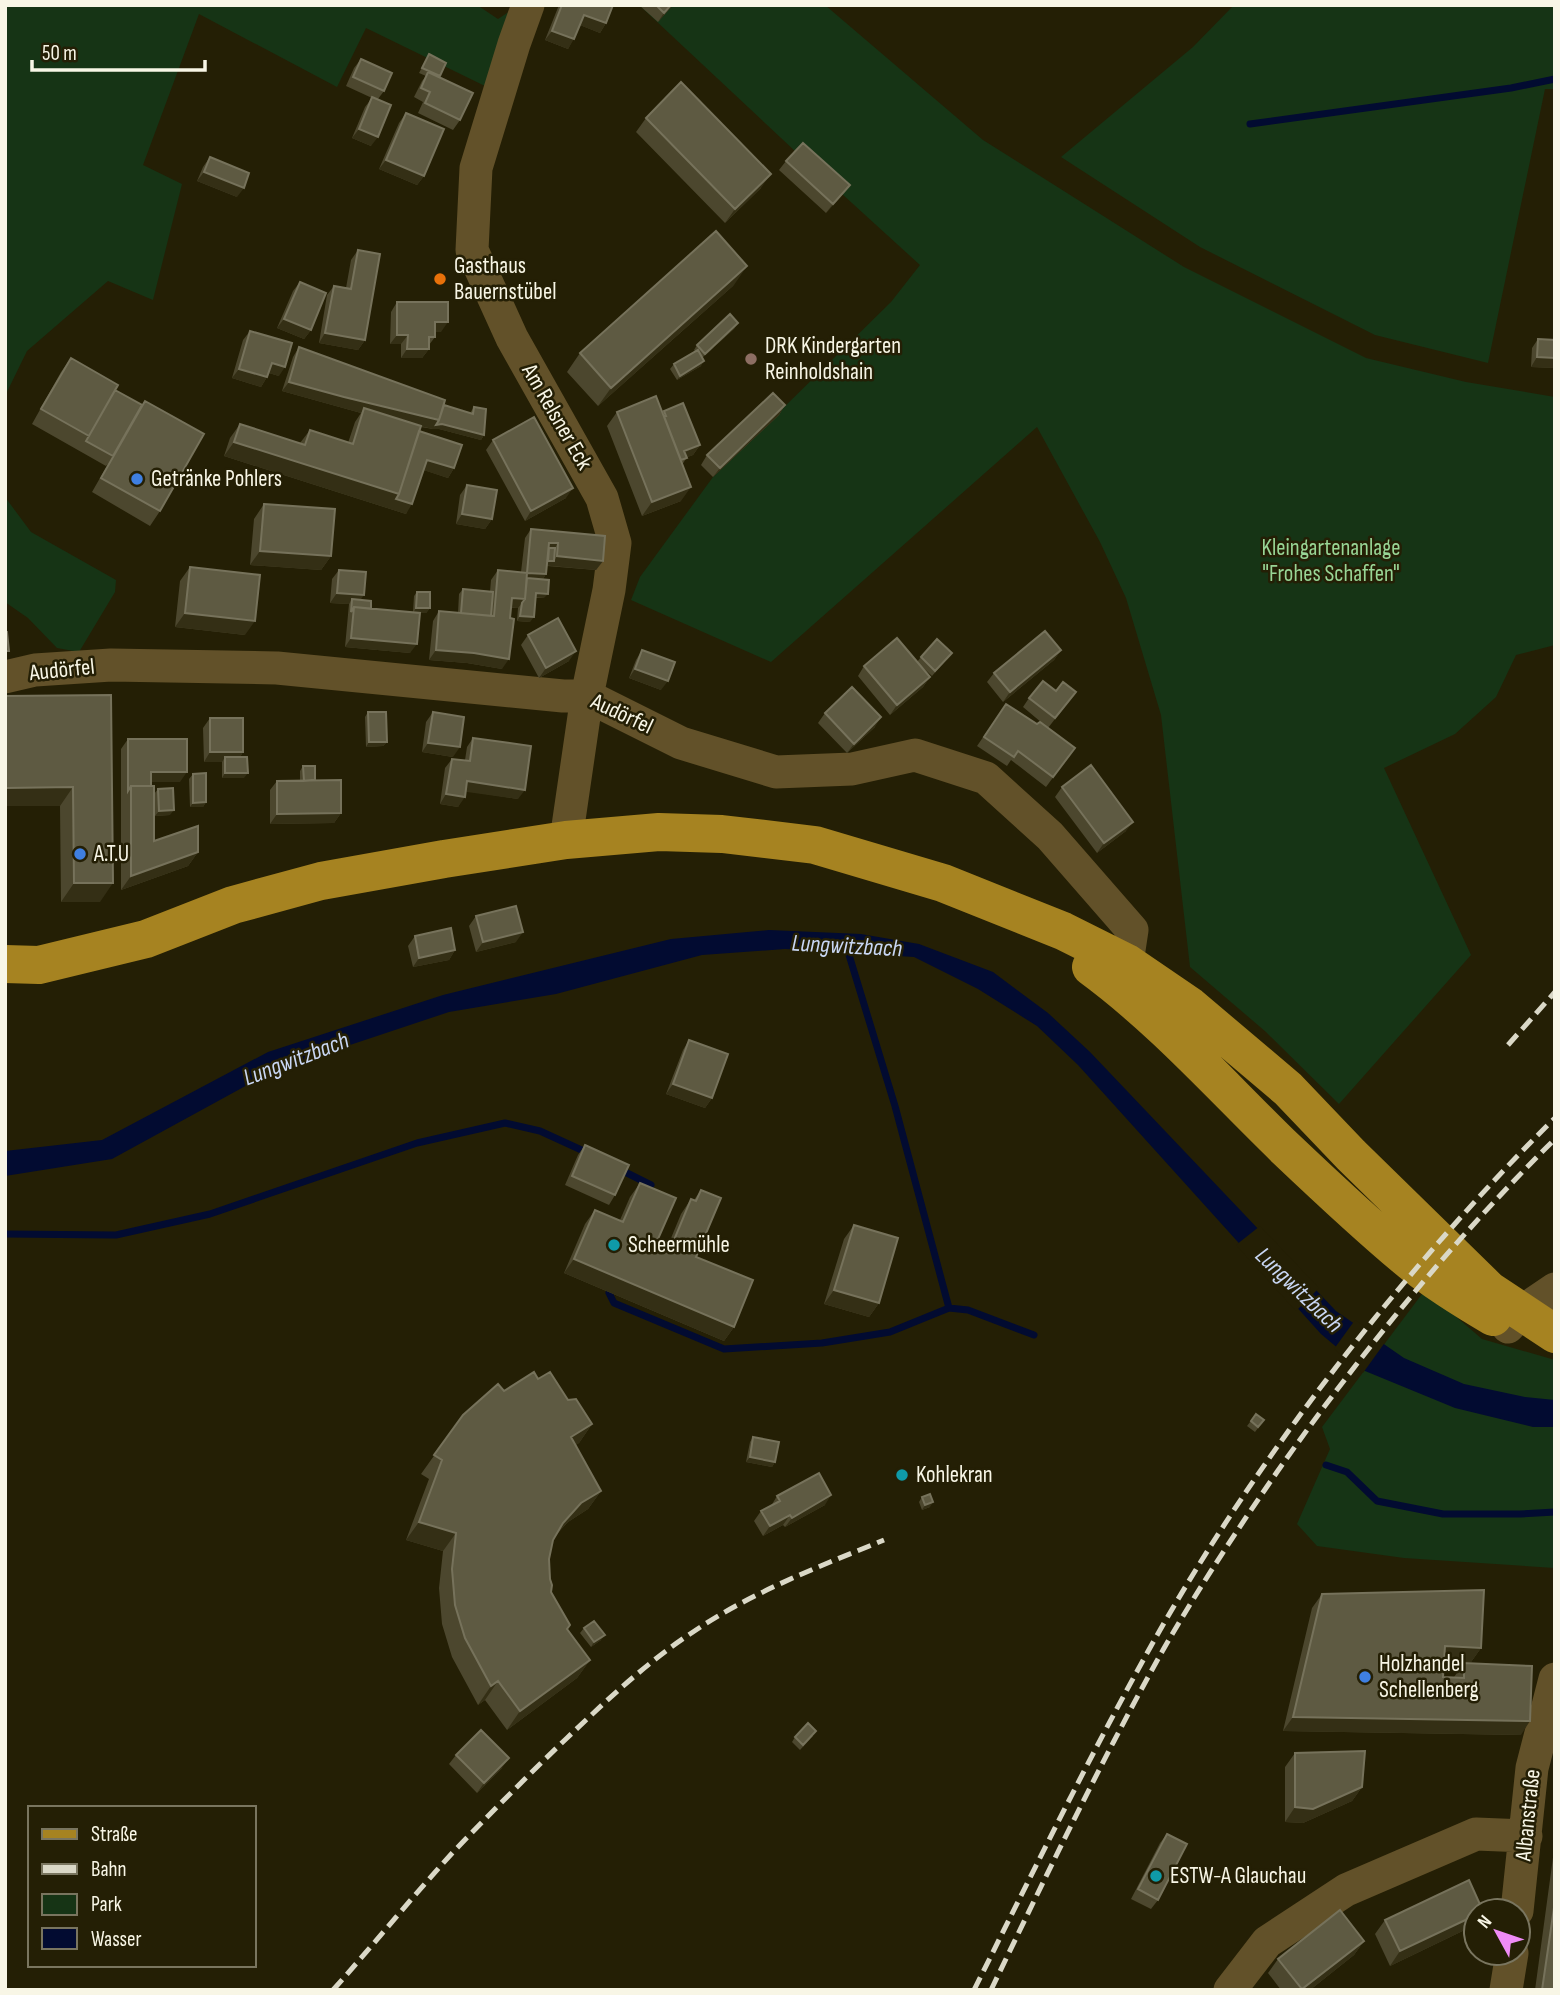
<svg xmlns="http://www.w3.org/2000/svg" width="1560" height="1995" viewBox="0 0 1560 1995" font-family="'Sofia Sans Condensed',sans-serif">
	<rect width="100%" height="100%" fill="#241f05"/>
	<!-- green -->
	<path fill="#163415" d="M5 5H477L498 19 510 11 487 87 366 28 337 87 199 14 143 165 182 184 153 300 108 281 27 351 5 396Z
		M639 5H825L983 140 1184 267 1366 358 1466 382 1555 397V645L1516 655 1496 697 1455 734 1384 768 1471 955 1339 1104 1266 1032 1190 967 1161 715 1126 598 1100 542 1037 427 771 662 631 600 640 577 713 477 891 302 920 265 796 152Z
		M1234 5H1555V89H1545L1488 363 1375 335 1200 247 1061 157 1193 47Z
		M5 497 31 532 116 580 115 592 79 652 57 648 28 618 5 602Z
		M1425 1290 1482 1339 1555 1360V1568L1404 1558 1317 1546 1297 1524 1330 1449 1322 1427Z"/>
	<!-- water -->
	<path fill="#020b31" d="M769 930 861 934 919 944 993 972 1048 1013 1090 1052 1336 1311 1404 1358 1464 1384 1525 1397 1555 1400V1427H1533L1455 1408 1365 1371 1321 1334 1078 1065 1037 1026 978 989 914 957 785 949 702 955 556 994 449 1012 275 1070 112 1159 5 1176V1151L102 1140 268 1052 443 995 671 939Z"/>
	<!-- pier -->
	<path fill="#241f05" d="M1260 1226 1319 1288 1296 1311 1236 1245Z
		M1355 1320 1386 1341 1363 1373 1334 1349Z"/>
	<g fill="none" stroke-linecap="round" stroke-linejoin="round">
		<!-- stream -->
		<path stroke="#020b31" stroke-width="7" d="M1250 124 1511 88 1555 79
			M846 945 895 1106 949 1308
			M617 1168 651 1185
			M5 1234 116 1235 210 1214 417 1143 505 1123 540 1131 588 1153
			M609 1293 614 1303 724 1349 822 1343 890 1332 949 1308 968 1310 1034 1335
			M1326 1465 1347 1472 1377 1501 1443 1514H1520L1555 1512"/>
		<!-- minor -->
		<path stroke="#625129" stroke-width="33" d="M528 5 514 44 476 168 472 250 512 338 602 498 615 543 609 590 587 696 566 840
			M5 677 35 670 111 665 277 668 563 696H587L681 743 776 772 852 769 915 755 986 778 1050 836 1132 930 1127 963
			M1508 1327 1521 1312 1555 1289
			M1517 1911 1532 1768 1555 1679
			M1230 1990 1267 1942 1346 1890 1476 1834 1526 1836
			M1506 1990 1512 1953"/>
		<!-- major -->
		<path stroke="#a68321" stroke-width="38" d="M5 964 39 965 146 939 233 905 321 881 444 859 566 840 659 832 722 834 815 845 943 883 1063 931 1127 963 1190 1006 1288 1089 1351 1155 1489 1290 1555 1334
			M1091 967C1163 1020 1222 1087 1286 1149 1325 1186 1364 1223 1405 1257 1432 1280 1463 1299 1493 1317"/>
		<!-- rail -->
		<path stroke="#dad8c7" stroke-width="5" stroke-dasharray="14 7" stroke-linecap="butt" d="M1508 1045 1555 992
			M333 1990C374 1944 413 1896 455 1850 492 1812 529 1774 567 1738 607 1700 647 1662 693 1632 752 1592 818 1567 884 1540
			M974 1990C1032 1874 1088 1759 1151 1646 1230 1505 1326 1372 1432 1250 1471 1205 1512 1160 1555 1118
			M991 1990C1046 1876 1101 1761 1163 1650 1198 1589 1237 1530 1277 1472 1360 1354 1452 1241 1555 1139"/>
	</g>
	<!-- wall -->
	<path fill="#4c472e" d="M559 5H613L606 23 600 33 580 25 568 49 545 40Z
		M639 5H673L658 22Z
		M429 54 446 63 439 77 460 120 453 130 418 113 423 102 414 97 422 81 426 76 419 73Z
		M361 59 384 91 378 99 371 146 352 138 365 107 372 98 346 86 354 68Z
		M406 113 424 176 417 185 379 169 399 123Z
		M646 118 761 188 725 223 636 132Z
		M210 157 237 197 197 181 203 167Z
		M786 161 850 185 843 194 826 213 779 170Z
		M358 250 365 340 358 350 319 343 327 295 334 286 346 288 351 260Z
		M300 282 311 330 304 339 277 328 293 291Z
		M734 285 598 406 567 372 580 353Z
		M397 302 441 332H435V337L429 345V349L422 358H401V344H390L391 312Z
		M735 328 702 358 701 366 677 380 670 369 674 364 695 351 694 350 697 345Z
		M250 331 279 376 269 373 267 377 261 387 232 378 243 340Z
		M1538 339 1555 340V368L1531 367 1532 348Z
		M299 347 444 405 470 413 474 407 484 435 481 440 439 429H433L421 427 419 431 454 468 448 478 424 470 406 514 224 456 230 438 240 424 300 443 310 430 348 443 355 422 361 413 282 391 293 357Z
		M71 358 115 390 160 511 150 526 92 492 108 464 106 466 32 424 61 372Z
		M785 405 779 415 713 477 701 465 707 455Z
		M664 411 700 445 693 455 687 457 682 465 681 501 642 516 607 426 617 412 663 414Z
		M493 440 566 498 525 521 486 450Z
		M467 485 492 519 485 529 456 524 460 495Z
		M264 504 331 556 321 570 250 565 254 519Z
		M531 529 603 561 596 570 547 566 546 574 543 579 544 598H535L530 622 517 621 518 608H511L502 669 467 663 429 660 433 621 439 611 458 613 459 594 463 589 490 592 491 580 498 570 521 572 525 538Z
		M190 567 245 635 175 627 180 581Z
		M339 570 360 600 371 609 413 612 414 596 417 592 430 608 426 613H420L410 653 345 647 349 604 330 603 332 579Z
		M528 635 569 661 539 678 521 645Z
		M642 650 661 690 629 678 636 660Z
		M1061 650 1054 660 1003 702 987 682 994 673Z
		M952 653 932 676 917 662 921 657Z
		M864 666 930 677 923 687 890 715 858 676Z
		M1056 691 1076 692 1048 728 1023 707 1029 698Z
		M111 695 100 902H61L60 806H5V696Z
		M1006 704 1075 748 1046 787 1011 760 1007 766 977 746Z
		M368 712 387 742 383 746 366 747 365 717Z
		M433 712 453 757 422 752 426 722Z
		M825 713 875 727 847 753 818 723Z
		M210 718 243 752 240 757 244 778H222V762H204L203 728Z
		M473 738 518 799 466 791 458 807 440 804 445 768 452 759 465 760 467 747Z
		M128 739 180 782H151L154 841 198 852 188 866 121 890V749Z
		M303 766 341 813 334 823 270 824V790L277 781H300V771Z
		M193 774 206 802 203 807H190L189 779Z
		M1062 787 1126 831 1097 853 1055 797Z
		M158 789 170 815 155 816 154 794Z
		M476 916 516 942 476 952 469 926Z
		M415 936 455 950 449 960 413 967 408 946Z
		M689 1040 712 1098 705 1108 666 1094 683 1050Z
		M585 1145 615 1195 609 1205 565 1185 578 1155Z
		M640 1183 658 1239 669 1243 681 1214 691 1199 694 1200 701 1190 696 1257 734 1327 724 1341 564 1273 585 1224 595 1210 620 1220 630 1197Z
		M854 1225 879 1303 869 1317 824 1304 844 1239Z
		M538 1379 568 1400 592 1424 579 1443 575 1445 601 1491 588 1509 568 1522 556 1535 553 1540 549 1559 551 1592 567 1629 590 1660 577 1678 507 1730 485 1700 478 1705 452 1657 442 1624 439 1588 443 1551 406 1540 429 1479 421 1474 463 1415 504 1391Z
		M1256 1414 1264 1420 1255 1432 1247 1426Z
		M753 1437 775 1462 772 1467 746 1462 750 1442Z
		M777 1496 825 1505 785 1527 783 1525 763 1536 754 1521 761 1511 771 1506Z
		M922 1497 930 1507 922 1510 919 1502Z
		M1322 1594 1481 1648 1471 1662 1444 1661 1443 1677H1454L1464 1663 1521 1735 1283 1731 1312 1608Z
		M584 1628 601 1640 591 1647 580 1633Z
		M813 1736 800 1750 792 1742 795 1737Z
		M1295 1753 1362 1787 1352 1801 1303 1823 1285 1822V1767Z
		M456 1755 502 1768 477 1793 449 1764Z
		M1167 1834 1158 1900 1151 1909 1131 1899 1160 1843Z
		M1555 1848V1990H1535L1554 1850Z
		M1476 1911V1922L1473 1926 1390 1966 1375 1934 1385 1920Z
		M1364 1941 1354 1955 1310 1990H1281L1268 1973 1278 1959Z"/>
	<!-- shaded-wall -->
	<path fill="#342f15" d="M671 5H673L658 22 664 13Z
		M584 15 606 23 600 33 577 24Z
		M552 31 574 39 568 49 545 40Z
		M359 129 378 137 371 146 352 138Z
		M386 160 424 176 417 185 379 169Z
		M204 172 244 188 237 197 197 181Z
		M771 174 761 188 725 223 735 209Z
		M850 185 843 194 826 213 833 204Z
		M747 266 734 285 598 406 611 388Z
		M284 319 311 330 304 339 277 328Z
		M435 322H448L441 332H428Z
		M738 323 735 328 702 358 705 354Z
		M325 333 365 340 358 350 319 343Z
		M397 335H408L401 344H390Z
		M407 349H429L422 358H401Z
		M1537 357 1555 358V368L1531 367Z
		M704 361 701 366 677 380 680 376Z
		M272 363 285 367 279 376 265 372Z
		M239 369 267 377 261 387 232 378Z
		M289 382 439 420 442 424 484 435 481 440 439 429H433L363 413 364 408 361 413 282 391Z
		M785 405 779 415 713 477 720 468Z
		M234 442 399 494 412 504 406 514 224 456Z
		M700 445 693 455 678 461 684 451Z
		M427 460 454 468 448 478 420 469Z
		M691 487 681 501 642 516 652 502Z
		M573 488 566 498 525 521 531 511Z
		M462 514 492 519 485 529 456 524Z
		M549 543H558L552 553 546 552Z
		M260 551 331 556 321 570 250 565Z
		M557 556 603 561 596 570 541 565 545 560 554 561Z
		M527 573 546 574 540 584 523 583Z
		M337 593 364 595 357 605 352 599 349 604 330 603Z
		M536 593 548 594 544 598 533 597Z
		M512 598 525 599 518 608 505 607Z
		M416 608H430L426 613H413Z
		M185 613 255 621 245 635 175 627Z
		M520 616 534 617 530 622 517 621Z
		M351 638 417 644 410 653 345 647Z
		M436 650 474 653 509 659 502 669 467 663 429 660Z
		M1061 650 1054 660 1003 702 1010 692Z
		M576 651 569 661 539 678 546 668Z
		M635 669 668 681 661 690 629 678Z
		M930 677 923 687 890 715 897 705Z
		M881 717 875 727 847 753 854 744Z
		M369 742H387L383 746 366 747Z
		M428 743 460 747 453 757 422 752Z
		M210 752H243L237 762 225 757 222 762H204Z
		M151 772H187L180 782H145Z
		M225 773H248L244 778H222Z
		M467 781 525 790 518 799 460 791Z
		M73 787 60 806H5L6 788Z
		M446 794 465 797 458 807 440 804Z
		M206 802 203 807H190L193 803Z
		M174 810 170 815 155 816 159 811Z
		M341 813 334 823 270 824 277 814Z
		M1133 822 1126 831 1097 853 1104 843Z
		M198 852 188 866 121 890 131 876Z
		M74 883H113L100 902H61Z
		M523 932 516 942 476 952 483 942Z
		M455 950 449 960 413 967 419 958Z
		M673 1084 712 1098 705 1108 666 1094Z
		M574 1259 734 1327 724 1341 564 1273Z
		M834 1290 879 1303 869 1317 824 1304Z
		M592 1424 579 1443 558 1456 571 1437Z
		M750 1457 775 1462 772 1467 746 1462Z
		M601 1491 588 1509 568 1522 550 1541 563 1523 581 1503Z
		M831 1495 825 1505 785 1527 792 1518Z
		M933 1502 930 1507 922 1510 925 1505Z
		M790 1515 783 1525 763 1536 770 1526Z
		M419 1522 456 1533 443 1551 406 1540Z
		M605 1635 601 1640 591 1647 594 1642Z
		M1445 1646 1481 1648 1471 1662 1435 1660Z
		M590 1660 577 1678 507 1730 520 1711Z
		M498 1681 485 1700 478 1705 491 1686Z
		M1293 1717 1530 1721 1521 1735 1283 1731Z
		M509 1758 502 1768 477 1793 484 1783Z
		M1362 1787 1352 1801 1303 1823 1285 1822 1295 1807Z
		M1476 1915V1922L1473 1926 1390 1966 1400 1951Z
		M1364 1941 1354 1955 1310 1990H1302Z"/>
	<!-- building -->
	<path fill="#5e5a42" stroke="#76725b" stroke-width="2" d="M562 5H613L606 23 584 15 574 39 552 31Z
		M656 5H671L664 13Z
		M429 54 446 63 440 76 422 68Z
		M361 59 392 73 384 91 353 77Z
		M428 72 473 93 460 120 425 103 430 92 421 88Z
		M681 82 771 174 735 209 646 118Z
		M372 97 391 105 378 137 359 129Z
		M406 113 444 129 424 176 386 160Z
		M803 143 850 185 833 204 786 161Z
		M210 157 249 173 244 188 204 172Z
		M716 231 747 266 611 388 580 353Z
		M358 250 380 254 365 340 325 333 334 286 351 289Z
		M300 282 326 293 311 330 284 319Z
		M397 302H448V322H435V337H429V349H407L408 335H397Z
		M730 314 738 323 705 354 697 345Z
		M250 331 292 343 285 367 272 363 267 377 239 369Z
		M1538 339 1555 340V358L1537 357Z
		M299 347 445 400 439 420 344 397 289 382Z
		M698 350 704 361 680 376 674 364Z
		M71 358 118 385 89 436 41 409Z
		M115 390 142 405 113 456 86 441Z
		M773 393 785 405 720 468 707 455Z
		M656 396 691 487 652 502 617 412Z
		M145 401 204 434 160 511 101 478Z
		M683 403 700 445 684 451 687 458 681 460 664 416H666L664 411Z
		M444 405 473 414 474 407 486 409 484 435 442 424 436 425 439 420Z
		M364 408 421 426 399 494 234 442 240 424 305 445 310 430 353 444Z
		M534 417 573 488 531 511 493 440Z
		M419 431 462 445 454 468 427 460 412 504 396 499 399 494Z
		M467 485 497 490 492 519 462 514Z
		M264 504 335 509 331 556 260 551Z
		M531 529 605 536 603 561 557 556 558 543H549L546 574 527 573 525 599 512 598 510 618 514 619 509 659 474 653 436 650 439 611 494 616 498 570 527 573Z
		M549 548H555L554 561H548Z
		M190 567 260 575 255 621 185 613Z
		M339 570 366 572 364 595 337 593Z
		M527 578 549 580 548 594 536 593 534 617 520 616 522 603 525 599Z
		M463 589 493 592 491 616 461 613Z
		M417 592H430V608H416Z
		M352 599 371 601V609L354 607 351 612Z
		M354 607 420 613 417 644 351 638Z
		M558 618 576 651 546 668 528 635Z
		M1045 631 1061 650 1010 692 994 673Z
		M5 632H7L9 651H5Z
		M897 638 930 677 897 705 864 666Z
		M937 639 952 653 935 671 921 657Z
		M642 650 675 662 668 681 635 669Z
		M1043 681 1056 691 1063 682 1076 692 1055 718 1029 698Z
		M852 687 881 717 854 744 825 713Z
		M111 695 113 883H74L73 787 6 788 5 696Z
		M1006 704 1037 724 1040 722 1075 748 1053 777 1018 751 1014 757 984 737Z
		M368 712H386L387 742H369Z
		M433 712 464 717 460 747 428 743Z
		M210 718H243V752H210Z
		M473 738 531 746 525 790 467 781 465 797 446 794 452 759 470 761Z
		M128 739H187V772H151V786H131L128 791Z
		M225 757H247L248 773H225Z
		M1091 765 1133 822 1104 843 1062 787Z
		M303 766H315V780L304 781Z
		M206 773V802L193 803V774Z
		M341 780V813L277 814V781Z
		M131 786H154V841L198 826V852L131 876Z
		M173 788 174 810 159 811 158 789Z
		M516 906 523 932 483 942 476 916Z
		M451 928 455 950 419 958 415 936Z
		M689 1040 728 1054 712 1098 673 1084Z
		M585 1145 629 1165 615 1195 572 1176Z
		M640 1183 676 1198 658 1239 672 1245 691 1199 696 1201 701 1190 721 1198 696 1257 753 1280 734 1327 574 1259 595 1210 623 1222Z
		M854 1225 898 1238 879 1303 834 1290Z
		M534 1372 538 1379 550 1372 568 1400 576 1399 592 1424 571 1437 601 1491 581 1503 563 1523 553 1540 549 1559 550 1579 552 1585 551 1592 570 1625 567 1629 590 1660 520 1711 498 1681 491 1686 465 1638 455 1605 452 1569 456 1533 419 1522 442 1460 434 1455 463 1415 498 1384 504 1391Z
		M1256 1414 1264 1420 1258 1427 1251 1421Z
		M753 1437 779 1442 775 1462 750 1457Z
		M819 1473 831 1495 792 1518 790 1515 770 1526 761 1511 780 1501 777 1496Z
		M930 1494 933 1502 925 1505 922 1497Z
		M1484 1590 1481 1648 1445 1646 1443 1677 1464 1678V1663L1532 1666 1530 1721 1293 1717 1322 1594Z
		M594 1621 605 1635 594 1642 584 1628Z
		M808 1723 816 1731 803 1745 795 1737Z
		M481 1730 509 1758 484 1783 456 1755Z
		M1365 1751 1362 1787 1313 1809 1295 1807V1753Z
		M1167 1834 1187 1844 1158 1900 1138 1889Z
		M1469 1880 1483 1911H1476V1915L1400 1951 1385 1920Z
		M1555 1901V1990H1542Z
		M1340 1910 1364 1941 1302 1989 1278 1959Z"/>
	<!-- markers -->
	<circle fill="#e8710a" stroke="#241f05" stroke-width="2.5" cx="440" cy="279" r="7"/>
	<circle fill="#8d6e63" stroke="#241f05" stroke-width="2.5" cx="751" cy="359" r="7"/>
	<g fill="#3f7fe0" stroke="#241f05" stroke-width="2.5">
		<circle cx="137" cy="479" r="7"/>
		<circle cx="80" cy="854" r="7"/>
		<circle cx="1365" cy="1677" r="7"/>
	</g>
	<g fill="#0f9aa8" stroke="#241f05" stroke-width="2.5">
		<circle cx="614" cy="1245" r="7"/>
		<circle cx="902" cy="1475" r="7"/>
		<circle cx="1156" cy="1876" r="7"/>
	</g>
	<g text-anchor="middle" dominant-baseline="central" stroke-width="5" stroke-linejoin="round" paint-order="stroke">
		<!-- poi labels -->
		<g font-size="23" fill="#f8f6e6" stroke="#241f05" text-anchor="start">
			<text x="454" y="266">Gasthaus<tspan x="454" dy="26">Bauernstübel</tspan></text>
			<text x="765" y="346">DRK Kindergarten<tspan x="765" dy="26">Reinholdshain</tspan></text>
			<text x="151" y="479">Getränke Pohlers</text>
			<text x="94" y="854">A.T.U</text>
			<text x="628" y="1245">Scheermühle</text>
			<text x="916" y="1475">Kohlekran</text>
			<text x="1379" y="1664">Holzhandel<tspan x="1379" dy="26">Schellenberg</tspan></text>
			<text x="1170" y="1876">ESTW-A Glauchau</text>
		</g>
		<!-- street labels -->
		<g font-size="23" fill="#f8f6e6" stroke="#241f05">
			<text transform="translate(557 417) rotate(60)">Am Relsner Eck</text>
			<text transform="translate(62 670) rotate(-6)">Audörfel</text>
			<text transform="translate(622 714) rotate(25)">Audörfel</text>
			<text transform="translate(1528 1815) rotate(-84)">Albanstraße</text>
		</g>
		<!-- park labels -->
		<g font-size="23" fill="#98d595" stroke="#241f05">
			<text x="1331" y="548">Kleingartenanlage<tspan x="1331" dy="26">"Frohes Schaffen"</tspan></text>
		</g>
		<!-- water labels -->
		<g font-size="24" font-style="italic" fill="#c9d7f4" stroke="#241f05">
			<text transform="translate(847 946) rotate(3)">Lungwitzbach</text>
			<text transform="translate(296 1059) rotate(-21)">Lungwitzbach</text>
			<text transform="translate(1299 1290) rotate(44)">Lungwitzbach</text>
		</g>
	</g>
	<!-- border -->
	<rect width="1560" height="1995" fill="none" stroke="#f8f6e6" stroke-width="14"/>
	<!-- legend -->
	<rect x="28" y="1806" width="228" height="161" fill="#241f05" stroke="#79755f" stroke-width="2"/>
	<rect x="42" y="1829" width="35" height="10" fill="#a68321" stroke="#79755f" stroke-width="2"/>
	<text x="91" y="1841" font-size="21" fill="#f8f6e6">Straße</text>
	<rect x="42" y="1864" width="35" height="10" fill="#dad8c7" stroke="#79755f" stroke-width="2"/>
	<text x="91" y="1876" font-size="21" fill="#f8f6e6">Bahn</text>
	<rect x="42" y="1894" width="35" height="21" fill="#163415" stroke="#79755f" stroke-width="2"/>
	<text x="91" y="1911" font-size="21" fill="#f8f6e6">Park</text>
	<rect x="42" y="1928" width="35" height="21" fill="#020b31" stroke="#79755f" stroke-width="2"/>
	<text x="91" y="1946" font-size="21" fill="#f8f6e6">Wasser</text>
	<!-- north arrow -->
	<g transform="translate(1497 1932) rotate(310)"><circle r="33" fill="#241f05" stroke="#79755f" stroke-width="2"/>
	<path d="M0-5L12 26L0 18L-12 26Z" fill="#ef8bf7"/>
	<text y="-10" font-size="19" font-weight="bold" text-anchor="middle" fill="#f8f6e6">N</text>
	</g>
	<!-- scale -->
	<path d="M32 60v10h173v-10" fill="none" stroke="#f8f6e6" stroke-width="3.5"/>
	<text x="42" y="60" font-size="21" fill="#f8f6e6" stroke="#241f05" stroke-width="5" paint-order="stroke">50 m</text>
</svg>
